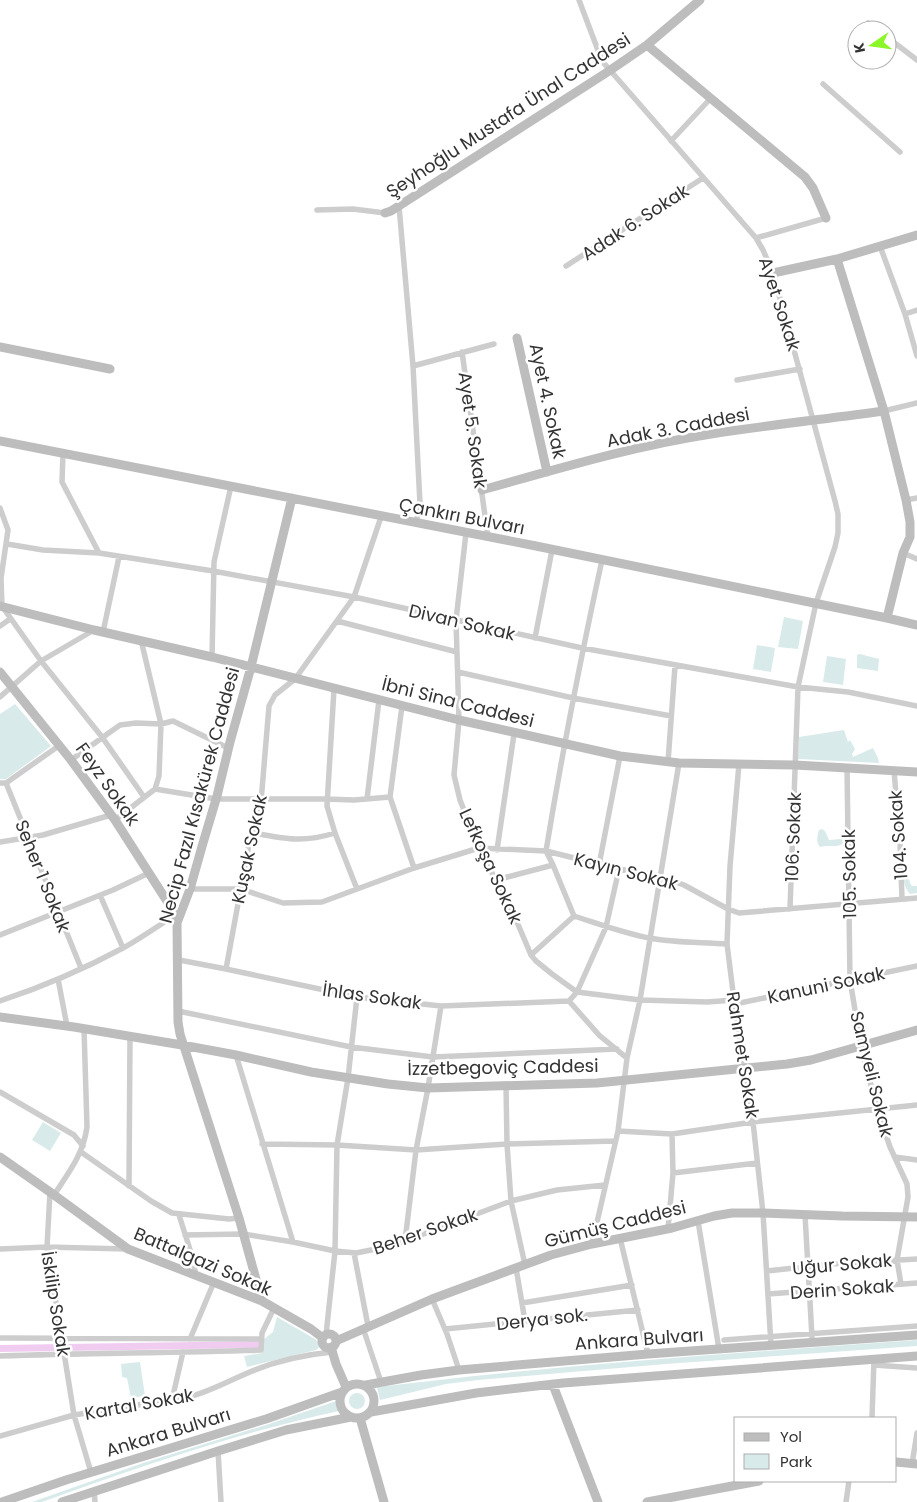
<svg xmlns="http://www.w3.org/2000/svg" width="917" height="1502" viewBox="0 0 917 1502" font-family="Poppins,sans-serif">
	<rect width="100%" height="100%" fill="#fff"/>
	<!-- green -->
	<path fill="#d9eaeb" d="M784 617 803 621 798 649 778 647Z
		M757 645 775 648 771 672 753 669Z
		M860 654 879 659 878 671 857 668V655Z
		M827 656 846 659 843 685 823 682Z
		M15 704 51 746 6 779H0V714Z
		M844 730 848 742 850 740 855 749 852 754 853 757 873 748 878 758 879 763 798 759 799 737Z
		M822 829 825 831 829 840 840 839 843 833 846 835 845 842C838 849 829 844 820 847 816 843 817 836 819 830Z
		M906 874C910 878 909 883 912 886H917V893L910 894C905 888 902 881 906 874Z
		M43 1122 61 1133 50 1151 32 1140Z
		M277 1317 315 1339 318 1342 321 1346 316 1350 247 1367 244 1356 262 1353 263 1340 273 1332Z
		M917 1340V1346L666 1364 478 1380 446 1384 380 1400 377 1387C557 1365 737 1353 917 1340Z
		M140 1362 145 1396 131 1398 127 1378 122 1377 121 1364Z
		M349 1401a8 8 0 1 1 16 0a8 8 0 1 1-16 0Z
		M336 1401 339 1411C237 1433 139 1467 42 1502H32L143 1463 269 1424Z"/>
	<!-- water -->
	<path fill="#f0ccf1" d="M260 1341V1348L0 1352V1345Z"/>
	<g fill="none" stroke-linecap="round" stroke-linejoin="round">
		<!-- street -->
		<path stroke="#cdcdcd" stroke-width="5.5" d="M579 0 602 61 756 238 763 250 773 273 835 501 838 514V533L835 547 816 603 798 687 790 909
			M868 23 878 30
			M887 37 917 60
			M823 84 900 152
			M671 141 711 98
			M399 206 413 366 420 504 416 523
			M317 210 353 209 385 213
			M756 238 826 218
			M880 246 905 314 917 356
			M566 266 703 178
			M905 314 917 310
			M462 352 488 537
			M413 366 494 344
			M737 380 800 369
			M884 411 917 403
			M63 453 62 482 99 553
			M906 500 917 498
			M0 508 8 530 1 578 2 606 41 661 102 737 144 797
			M466 533 456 620 459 720 454 775 460 800 479 848 514 915 531 955 536 961 552 974 577 992 569 1001 599 1035 627 1058
			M7 544 43 550 99 553 213 571 354 597 582 648 798 687 848 692 917 706
			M903 553 917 559
			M602 560C581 657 562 753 546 851L553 865 574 916C599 924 623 933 649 938 675 943 701 942 727 944
			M337 621 457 652
			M0 626 10 619
			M103 632 119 557
			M535 638 552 550
			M141 640 161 724 159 776 155 789
			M212 657 214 562 231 486
			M458 672 573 698 671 716
			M334 689 327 806 335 833 357 889
			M0 697 41 661 94 630
			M402 706 390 797 414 868
			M71 760 120 725 136 723 161 724 173 721 228 748
			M668 762 675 666
			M739 764 730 866 727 944 734 1000 753 1122 763 1213 771 1345
			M847 767 850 980 861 1046 877 1109 890 1147 907 1184 908 1197 897 1260 901 1284
			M894 770 900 843 902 899
			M0 783H6L60 745
			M6 783 81 968
			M367 799 379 700
			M115 820 155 789 216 799H326L354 800 390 797
			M254 833C285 839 303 843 335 833
			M0 842 43 835 111 815
			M497 850 514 734
			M599 865 620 756
			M619 869 606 927 577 992 640 1000 707 1002 734 1000
			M496 880 553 865
			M190 889H241L283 903 322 902 414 868 479 848 546 851 619 869 659 876 684 885 728 909 739 913 917 898
			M100 895 123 948
			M0 935 113 890 149 873
			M531 955 574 916
			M179 960 226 969 357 997 441 1006 569 1001
			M226 969 249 844 260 814 269 706 275 695 295 679 354 597 381 517
			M58 979 67 1026
			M0 1001C42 987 84 969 123 948 141 938 158 926 175 915
			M735 1004 917 966
			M178 1011 351 1047 433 1057 617 1049
			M236 1055 293 1242
			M506 1085 507 1144 511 1201 525 1265
			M0 1092 74 1135 83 1146
			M618 1131 672 1134 753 1122 917 1105
			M262 1144 337 1145 416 1150 507 1144 615 1141
			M81 1152 151 1201 172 1213 229 1219 239 1218
			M895 1157 917 1160
			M673 1173 757 1163
			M129 1186 130 1036
			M50 1192 47 1247 74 1415 90 1469
			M54 1195C69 1172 83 1155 87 1127L84 1029
			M179 1215 192 1256 196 1275
			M805 1215 812 1337
			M698 1221 719 1349
			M668 1229 673 1173 672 1134
			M185 1235 243 1234 293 1242 335 1251 356 1253 381 1248 405 1241 511 1201 557 1190 605 1185
			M620 1238 648 1354
			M405 1241 416 1150 428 1088 441 1006
			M592 1244 618 1131 627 1058 640 1000 679 763
			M0 1249 47 1247 126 1249
			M354 1253 368 1326
			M516 1268 525 1321
			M767 1271 831 1264 917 1259
			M768 1294 917 1283
			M432 1299 447 1334 459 1370
			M522 1303 632 1285
			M363 1328 381 1382
			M445 1329 638 1310
			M326 1335 335 1251 337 1145 348 1078 357 997
			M0 1338 261 1339
			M190 1339 214 1282
			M724 1340 917 1326
			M0 1356C87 1353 174 1353 261 1350L262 1333 274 1308
			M874 1365 917 1368
			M172 1400 183 1352
			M872 1418 874 1359
			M0 1436 74 1415 189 1397C208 1392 225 1383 243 1375 271 1362 301 1355 332 1352
			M218 1451 221 1502
			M912 1464 917 1433
			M94 1491 95 1502
			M846 1502 849 1481"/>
		<!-- secondary -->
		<path stroke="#bdbdbd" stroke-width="9" d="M647 45 805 177 813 188 826 218
			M385 213 391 211 609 71 647 45 700 0
			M837 259 884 411 906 500 910 522V537L903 553 887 618
			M773 273 837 259 917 235
			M517 338 547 472
			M0 347 110 369
			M0 441 536 546 887 618 917 625
			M482 490C557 469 633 446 711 434 768 425 826 419 884 411
			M0 606 94 630 212 657 459 720 620 756 679 763 795 765 917 772
			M0 672 71 760 115 820 172 909 177 922
			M0 1017 74 1027 182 1045 236 1055 311 1072 388 1084 428 1088 597 1083 787 1064 811 1060 917 1030
			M0 1157 50 1192 128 1249 262 1301 311 1329 323 1338
			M262 1301 239 1218 180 1034 178 1022 177 923 190 889 203 843 217 796 230 742 251 667 292 498
			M322 1341a7 7 0 1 1 14 0a7 7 0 1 1-14 0Z
			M336 1341 432 1299 551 1255 592 1244 672 1228 714 1216 732 1213H763L842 1216 917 1217
			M331 1347 336 1364 346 1387
			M340 1401a17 17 0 1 1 34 0a17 17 0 1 1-34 0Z
			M366 1385 421 1375 459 1370 648 1354 917 1335
			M553 1385 598 1502
			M371 1412 476 1393 563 1383 917 1356
			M360 1418 384 1502
			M896 1462 917 1464
			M2 1502 66 1480 266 1419 342 1392
			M62 1502 218 1451 286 1430 351 1417
			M647 1502 759 1481"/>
	</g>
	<g text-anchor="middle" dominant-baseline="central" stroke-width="5" stroke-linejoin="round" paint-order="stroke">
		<!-- street labels -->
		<g font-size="18" fill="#333" stroke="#fff">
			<text transform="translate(508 115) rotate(-33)">Şeyhoğlu Mustafa Ünal Caddesi</text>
			<text transform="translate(635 222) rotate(-33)">Adak 6. Sokak</text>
			<text transform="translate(780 304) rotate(72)">Ayet Sokak</text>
			<text transform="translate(548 401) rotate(78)">Ayet 4. Sokak</text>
			<text transform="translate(678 427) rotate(-11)">Adak 3. Caddesi</text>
			<text transform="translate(473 430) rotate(82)">Ayet 5. Sokak</text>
			<text transform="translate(462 516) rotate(11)">Çankırı Bulvarı</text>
			<text transform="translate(462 622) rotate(13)">Divan Sokak</text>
			<text transform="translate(458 702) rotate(14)">İbni Sina Caddesi</text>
			<text transform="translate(108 784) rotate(55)">Feyz Sokak</text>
			<text transform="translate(199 795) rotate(-75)">Necip Fazıl Kısakürek Caddesi</text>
			<text transform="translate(898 835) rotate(-94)">104. Sokak</text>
			<text transform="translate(793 837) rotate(-88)">106. Sokak</text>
			<text transform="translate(249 849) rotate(-78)">Kuşak Sokak</text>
			<text transform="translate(491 866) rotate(65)">Lefkoşa Sokak</text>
			<text transform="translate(626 871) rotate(14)">Kayın Sokak</text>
			<text transform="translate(849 874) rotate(-91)">105. Sokak</text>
			<text transform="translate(43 876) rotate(68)">Seher 1 Sokak</text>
			<text transform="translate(826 985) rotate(-12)">Kanuni Sokak</text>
			<text transform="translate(372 996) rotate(8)">İhlas Sokak</text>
			<text transform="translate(743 1055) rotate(81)">Rahmet Sokak</text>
			<text transform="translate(503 1067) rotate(-1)">İzzetbegoviç Caddesi</text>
			<text transform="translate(872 1074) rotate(76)">Samyeli Sokak</text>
			<text transform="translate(615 1224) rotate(-14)">Gümüş Caddesi</text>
			<text transform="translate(425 1231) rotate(-19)">Beher Sokak</text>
			<text transform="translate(203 1261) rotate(23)">Battalgazi Sokak</text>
			<text transform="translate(842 1264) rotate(-5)">Uğur Sokak</text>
			<text transform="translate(842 1289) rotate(-4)">Derin Sokak</text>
			<text transform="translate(56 1304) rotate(81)">İskilip Sokak</text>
			<text transform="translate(542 1319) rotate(-6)">Derya sok.</text>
			<text transform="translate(639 1339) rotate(-4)">Ankara Bulvarı</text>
			<text transform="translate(139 1404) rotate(-10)">Kartal Sokak</text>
			<text transform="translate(168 1432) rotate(-17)">Ankara Bulvarı</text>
		</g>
	</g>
	<!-- legend -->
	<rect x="734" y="1417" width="162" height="65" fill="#ffffff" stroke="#adadad"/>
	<rect x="744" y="1433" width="25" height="8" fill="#bdbdbd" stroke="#adadad"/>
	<text x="780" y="1442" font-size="15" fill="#333333">Yol</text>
	<rect x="744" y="1454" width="25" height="15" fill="#d9eaeb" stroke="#adadad"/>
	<text x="780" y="1467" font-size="15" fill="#333333">Park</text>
	<!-- north arrow -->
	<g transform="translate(872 45) rotate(257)"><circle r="24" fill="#ffffff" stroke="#adadad"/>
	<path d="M0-4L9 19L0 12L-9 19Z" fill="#8bf628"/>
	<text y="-8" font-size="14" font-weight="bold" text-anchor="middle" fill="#333333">K</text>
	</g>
</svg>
